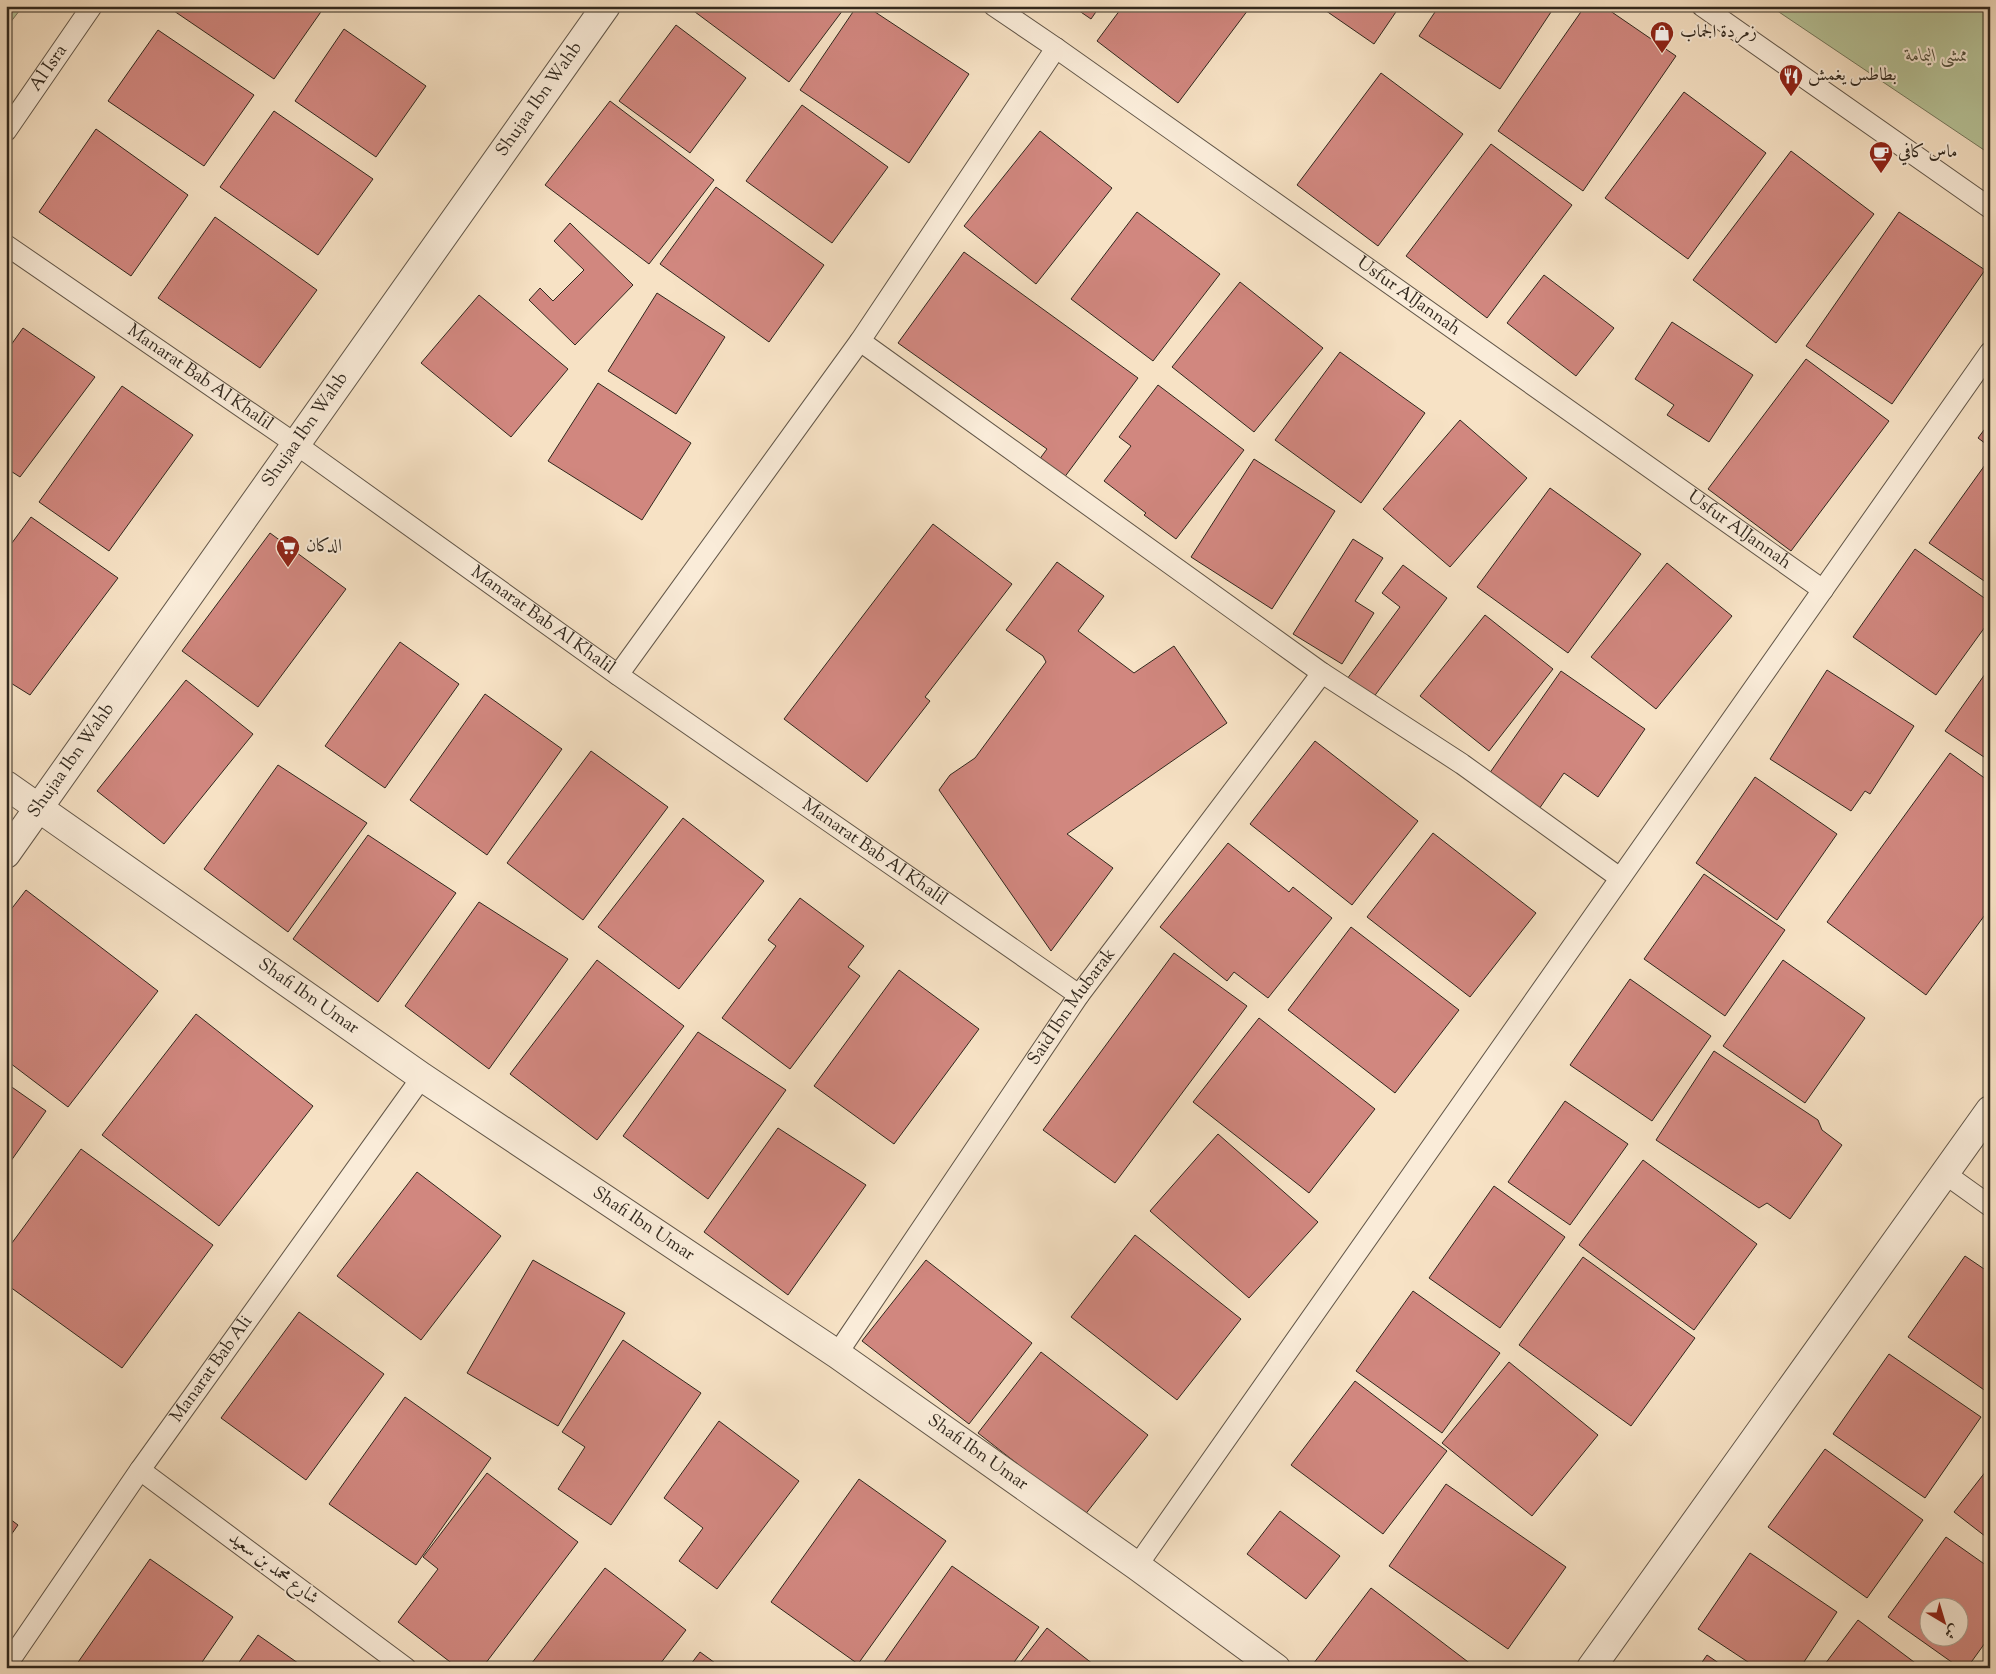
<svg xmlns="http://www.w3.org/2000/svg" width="1996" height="1674" viewBox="0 0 1996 1674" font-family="'Sorts Mill Goudy',Amiri,serif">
	<rect width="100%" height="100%" fill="#f7e2c5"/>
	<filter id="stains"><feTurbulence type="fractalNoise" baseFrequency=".004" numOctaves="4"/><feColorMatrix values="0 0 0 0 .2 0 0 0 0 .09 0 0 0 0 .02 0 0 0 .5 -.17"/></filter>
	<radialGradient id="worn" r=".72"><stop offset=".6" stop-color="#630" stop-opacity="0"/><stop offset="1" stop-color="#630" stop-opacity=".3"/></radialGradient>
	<!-- green -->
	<path fill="#b7c499" stroke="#74765c" d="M6 6H23L6 28Z
		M1770 6H1990V154Z"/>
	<!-- building -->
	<path fill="#d1877f" stroke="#31281e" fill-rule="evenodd" d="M177 6H325L274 79 174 11Z
		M687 6H846L789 82Z
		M857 6H866L969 74 909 163 800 90Z
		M1072 6H1100L1091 19Z
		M1123 6H1251L1178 103 1097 41Z
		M1319 6H1400L1374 44Z
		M1439 6H1555L1500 89 1419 36Z
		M1585 6H1603L1676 56 1583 191 1498 131Z
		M676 25 746 78 690 153 619 101Z
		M344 29 426 86 376 157 295 101Z
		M158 30 254 95 204 166 108 101Z
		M1381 73 1463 134 1378 246 1297 185Z
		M1684 92 1766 153 1688 259 1605 198Z
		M610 101 714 180 649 264 545 185Z
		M802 105 888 167 832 243 746 181Z
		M274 111 373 179 318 255 220 187Z
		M96 129 188 195 131 276 39 212Z
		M1040 131 1112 188 1036 284 964 226Z
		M1491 144 1572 205 1487 318 1406 256Z
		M1791 151 1874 214 1776 343 1693 280Z
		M716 187 824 265 769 342 660 264Z
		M1137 212 1220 274 1153 361 1071 299Z
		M1899 212 1985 270 1892 404 1806 346Z
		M215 217 317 290 260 368 158 298Z
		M570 223 633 285 575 345 529 300 540 288 553 301 584 270 554 241Z
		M964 252 1138 378 1058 486 1033 468 1047 449 898 343Z
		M1544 275 1614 328 1576 376 1507 323Z
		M1240 282 1323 348 1254 432 1172 367Z
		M657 293 725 337 676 414 608 371Z
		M479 295 568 369 511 437 421 363Z
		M1672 322 1753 375 1709 442 1667 415 1674 405 1635 379Z
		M23 328 95 377 20 477 6 468V352Z
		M1340 352 1425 413 1361 503 1275 440Z
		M1806 359 1889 421 1791 551 1708 489Z
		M598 383 691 443 642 520 548 461Z
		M1158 385 1244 450 1176 539 1144 515 1146 513 1104 481 1131 446 1119 437Z
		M122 386 193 435 109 551 39 502Z
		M1460 420 1527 478 1450 567 1383 509Z
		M1990 422V447L1978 438Z
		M1990 458V585L1929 543Z
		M1254 459 1335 511 1272 609 1191 557Z
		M1550 488 1641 554 1568 653 1477 587Z
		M31 517 118 578 30 695 6 680V551Z
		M933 524 1012 584 925 697 930 701 867 782 784 719Z
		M270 533 346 589 258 707 182 651Z
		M1353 539 1383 558 1355 601 1374 613 1342 664 1293 634Z
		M1915 549 1990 602V620L1936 695 1853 637Z
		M1057 562 1104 596 1078 631 1134 673 1174 646 1227 723 1067 834 1113 868 1051 951 939 790 950 775 975 758 1046 662 1043 656 1006 630Z
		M1667 563 1732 616 1656 709 1591 657Z
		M1403 565 1447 598 1373 698 1347 679 1400 607 1382 593Z
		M1485 615 1553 669 1489 751 1420 696Z
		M400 642 459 684 385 788 325 746Z
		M1990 667V761L1945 731Z
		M1827 670 1914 726 1870 794 1865 791 1851 811 1770 759Z
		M1561 671 1645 729 1598 797 1564 773 1539 809 1489 774Z
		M186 680 253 734 164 844 97 791Z
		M485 694 562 749 487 855 410 800Z
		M1315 741 1418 821 1352 905 1250 824Z
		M591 751 668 807 583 920 507 863Z
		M1950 753 1990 782V908L1926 995 1827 922Z
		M278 765 367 823 288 932 204 869Z
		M1755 777 1837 834 1777 920 1696 863Z
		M683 818 764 881 679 989 598 927Z
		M1433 833 1536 913 1470 997 1367 917Z
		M368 835 456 893 378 1002 293 939Z
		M1228 843 1289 892 1293 887 1332 918 1268 998 1234 972 1227 981 1160 927Z
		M1704 874 1785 930 1725 1016 1644 959Z
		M26 890 158 991 68 1107 6 1060V916Z
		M800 898 864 946 848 967 860 976 790 1069 722 1018 776 946 768 940Z
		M479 902 568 959 489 1069 405 1006Z
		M1351 927 1459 1010 1395 1093 1288 1010Z
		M1174 953 1247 1006 1115 1183 1043 1130Z
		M597 960 684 1026 597 1140 510 1074Z
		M1783 960 1865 1018 1805 1103 1723 1046Z
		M899 970 979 1029 894 1144 814 1086Z
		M1630 979 1711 1036 1652 1121 1570 1065Z
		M196 1014 313 1106 219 1226 102 1135Z
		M1259 1018 1375 1109 1309 1193 1193 1102Z
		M698 1032 786 1090 708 1199 623 1136Z
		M1714 1051 1818 1120 1822 1130 1842 1145 1790 1219 1767 1203 1759 1208 1656 1140Z
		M6 1083 46 1111 6 1168Z
		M1565 1101 1628 1144 1570 1225 1508 1182Z
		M778 1128 866 1185 788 1295 704 1232Z
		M1218 1134 1318 1222 1249 1298 1150 1211Z
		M81 1149 213 1245 122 1368 6 1284V1251Z
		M1643 1160 1757 1244 1694 1330 1579 1245Z
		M417 1172 501 1236 421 1340 337 1276Z
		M1494 1186 1565 1237 1500 1328 1429 1278Z
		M1135 1235 1241 1319 1177 1400 1071 1317Z
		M1965 1256 1990 1273V1394L1908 1337Z
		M1583 1257 1695 1338 1631 1426 1519 1345Z
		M533 1260 625 1313 558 1426 467 1373Z
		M926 1260 1032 1343 969 1424 862 1341Z
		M1413 1291 1500 1353 1442 1433 1356 1371Z
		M299 1312 384 1374 306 1480 221 1418Z
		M623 1340 701 1393 611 1525 558 1489 585 1447 562 1432Z
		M1041 1352 1148 1435 1084 1516 978 1433Z
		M1889 1354 1981 1417 1925 1498 1833 1434Z
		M1509 1362 1598 1435 1532 1516 1442 1443Z
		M1355 1381 1447 1451 1383 1534 1291 1465Z
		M405 1397 491 1458 416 1565 329 1504Z
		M719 1421 799 1481 717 1589 679 1561 703 1528 664 1498Z
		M1825 1449 1923 1520 1867 1598 1768 1527Z
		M1990 1466V1540L1954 1512Z
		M487 1473 578 1542 482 1668H458L398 1622 438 1569 423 1557Z
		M859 1479 946 1541 858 1664 771 1602Z
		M1446 1484 1566 1567 1508 1649 1389 1566Z
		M1280 1511 1340 1556 1306 1599 1247 1554Z
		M6 1516 18 1525 6 1542Z
		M1946 1537 1990 1568V1636L1967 1668H1960L1888 1617ZM1928 1606H1958V1636H1928Z
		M1750 1553 1837 1612 1800 1668H1757L1698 1629Z
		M150 1559 233 1617 198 1668H74Z
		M952 1566 1039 1627 1010 1668H880Z
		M605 1568 686 1630 657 1668H528Z
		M1371 1588 1476 1668H1310Z
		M1858 1620 1922 1668H1822Z
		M1047 1628 1098 1668H1016Z
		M258 1635 305 1668H235Z
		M700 1652 722 1668H688Z
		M1707 1655 1726 1668H1698Z"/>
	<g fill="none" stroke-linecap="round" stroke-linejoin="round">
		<!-- service casing -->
		<g stroke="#625648" stroke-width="22">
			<g id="service">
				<path id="s1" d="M994 6 1056 48 1823 590"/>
				<path d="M1702 6 1990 208"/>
				<path id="s2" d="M6 131 92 6"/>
				<path id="s3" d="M6 245 297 445 618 675 1079 995"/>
				<path d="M860 341 1322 673 1462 764 1620 878"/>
				<path d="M618 675 860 341 1056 48"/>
				<path d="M1944 1173 1990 1206"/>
				<path id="s4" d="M837 1354 1079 995 1322 673"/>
				<path d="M140 1470 406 1668"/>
				<path d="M1137 1566 1990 352"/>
				<path id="s5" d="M6 1666 140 1470 422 1077"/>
			</g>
		</g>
		<!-- minor casing -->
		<g stroke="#625648" stroke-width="30">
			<g id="minor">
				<path id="s6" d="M6 785 422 1077 837 1354 1137 1566 1276 1668"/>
				<path d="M1591 1668 1990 1110"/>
			</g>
		</g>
		<!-- tertiary casing -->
		<g stroke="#625648" stroke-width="30">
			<g id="tertiary">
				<path id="s7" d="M6 854 606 6"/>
			</g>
		</g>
		<!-- service -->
		<use href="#service" stroke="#faecd9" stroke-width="20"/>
		<!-- minor -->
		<use href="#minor" stroke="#faecd9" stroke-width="28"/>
		<!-- tertiary -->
		<use href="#tertiary" stroke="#faecd9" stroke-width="28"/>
	</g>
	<!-- icons -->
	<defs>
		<g id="shop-pin" transform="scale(1.25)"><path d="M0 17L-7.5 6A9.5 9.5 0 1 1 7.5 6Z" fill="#8f2418" stroke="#faecd9"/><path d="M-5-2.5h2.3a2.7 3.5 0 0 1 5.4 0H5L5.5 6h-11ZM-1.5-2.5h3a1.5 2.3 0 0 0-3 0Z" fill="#fff"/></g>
		<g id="restaurant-pin" transform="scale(1.25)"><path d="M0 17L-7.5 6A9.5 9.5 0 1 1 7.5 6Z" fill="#8f2418" stroke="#faecd9"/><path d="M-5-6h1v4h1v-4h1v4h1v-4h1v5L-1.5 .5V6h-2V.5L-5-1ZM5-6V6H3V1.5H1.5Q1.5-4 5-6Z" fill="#fff"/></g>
		<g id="cafe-pin" transform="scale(1.25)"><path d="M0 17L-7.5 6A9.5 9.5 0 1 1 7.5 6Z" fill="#8f2418" stroke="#faecd9"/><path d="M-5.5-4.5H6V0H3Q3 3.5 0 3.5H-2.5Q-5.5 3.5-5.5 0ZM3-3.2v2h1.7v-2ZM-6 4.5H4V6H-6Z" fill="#fff"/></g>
		<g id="supermarket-pin" transform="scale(1.25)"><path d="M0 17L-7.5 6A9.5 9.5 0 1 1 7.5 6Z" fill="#8f2418" stroke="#faecd9"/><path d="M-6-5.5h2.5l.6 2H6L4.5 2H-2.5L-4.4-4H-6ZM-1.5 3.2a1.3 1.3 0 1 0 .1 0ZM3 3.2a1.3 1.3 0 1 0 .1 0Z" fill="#fff"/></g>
	</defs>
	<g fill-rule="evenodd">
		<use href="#shop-pin" x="1662" y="33"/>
		<use href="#restaurant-pin" x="1791" y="76"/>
		<use href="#cafe-pin" x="1881" y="153"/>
		<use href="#supermarket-pin" x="288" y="547"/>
	</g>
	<g text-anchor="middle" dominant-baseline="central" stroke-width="4" stroke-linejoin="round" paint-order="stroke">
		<!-- poi labels -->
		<g font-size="18" fill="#31281e" stroke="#faecd9" text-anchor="start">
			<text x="1680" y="33">زمردة الجماب</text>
			<text x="1808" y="76">بطاطس يغمش</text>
			<text x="1898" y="153">ماس كافي</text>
			<text x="306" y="547">الدكان</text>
		</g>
		<!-- park labels -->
		<g font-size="18" font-style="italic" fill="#524f3d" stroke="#faecd9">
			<text x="1937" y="57">ممشى اليمامة</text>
		</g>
		<!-- street labels -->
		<g font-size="18" fill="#31281e" stroke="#faecd9">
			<text stroke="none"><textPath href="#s2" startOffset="76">Al Isra</textPath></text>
			<text stroke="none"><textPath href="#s7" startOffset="924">Shujaa Ibn Wahb</textPath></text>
			<text stroke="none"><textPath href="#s1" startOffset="506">Usfur AlJannah</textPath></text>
			<text stroke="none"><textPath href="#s3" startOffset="235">Manarat Bab Al Khalil</textPath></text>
			<text stroke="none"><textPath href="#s7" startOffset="519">Shujaa Ibn Wahb</textPath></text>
			<text stroke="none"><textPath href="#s1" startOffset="911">Usfur AlJannah</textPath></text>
			<text stroke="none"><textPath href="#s3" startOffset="655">Manarat Bab Al Khalil</textPath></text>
			<text stroke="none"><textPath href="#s7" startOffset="114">Shujaa Ibn Wahb</textPath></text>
			<text stroke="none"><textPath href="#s3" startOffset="1060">Manarat Bab Al Khalil</textPath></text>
			<text stroke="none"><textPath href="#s6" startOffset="369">Shafi Ibn Umar</textPath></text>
			<text stroke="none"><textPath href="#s4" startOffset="419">Said Ibn Mubarak</textPath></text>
			<text stroke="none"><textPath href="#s6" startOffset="774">Shafi Ibn Umar</textPath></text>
			<text stroke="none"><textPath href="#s5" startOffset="361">Manarat Bab Ali</textPath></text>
			<text stroke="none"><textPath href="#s6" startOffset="1179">Shafi Ibn Umar</textPath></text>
			<text transform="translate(273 1569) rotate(37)">شارع محمد بن سعيد</text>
		</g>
	</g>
	<!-- margin -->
	<rect width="1996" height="1674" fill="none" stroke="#f7e2c5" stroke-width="25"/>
	<rect x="8" y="8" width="1981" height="1659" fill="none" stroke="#31281e" stroke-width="2.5"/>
	<rect x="12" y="12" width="1971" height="1649" fill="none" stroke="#31281e"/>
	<!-- north arrow -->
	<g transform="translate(1944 1622) rotate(142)"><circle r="24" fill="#faecd9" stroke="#aa9e8e"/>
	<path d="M0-4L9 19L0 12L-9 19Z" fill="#8f2418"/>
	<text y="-8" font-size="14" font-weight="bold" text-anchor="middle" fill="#31281e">ش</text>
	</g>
	<rect width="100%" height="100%" filter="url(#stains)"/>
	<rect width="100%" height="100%" fill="url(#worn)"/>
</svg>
